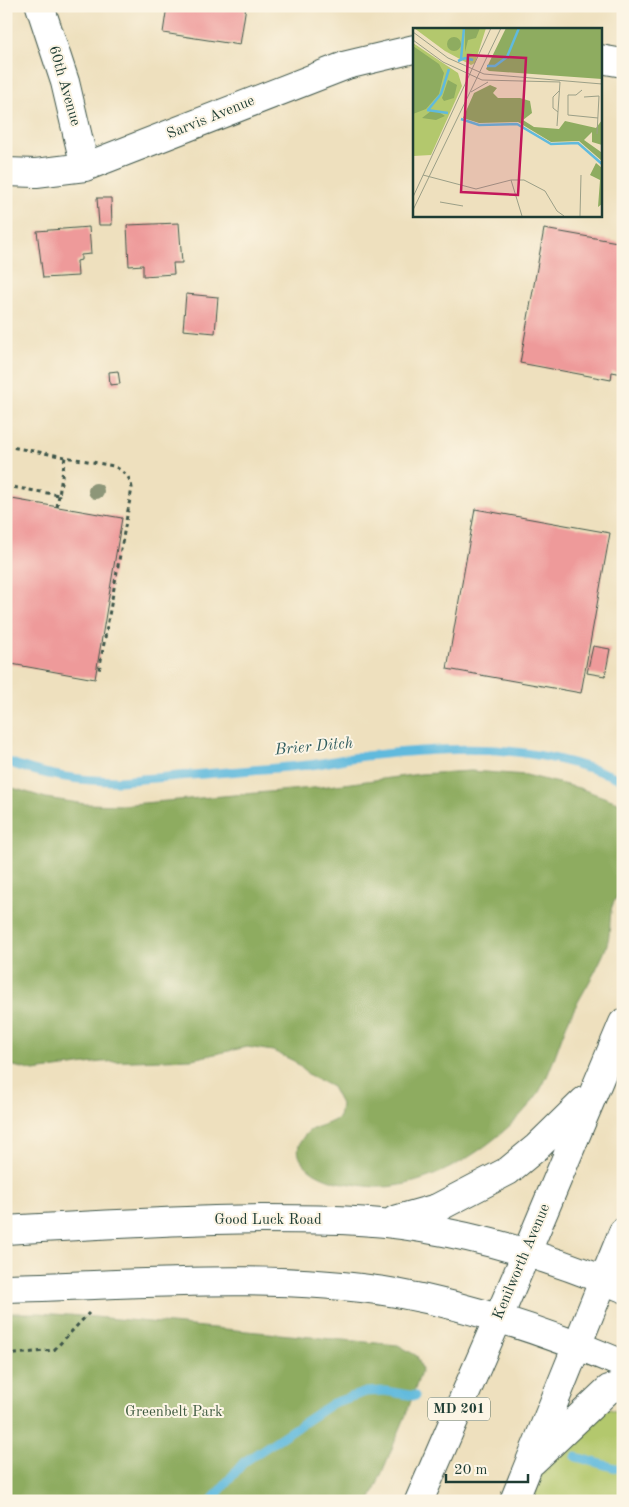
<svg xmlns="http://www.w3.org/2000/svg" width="629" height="1507" viewBox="0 0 629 1507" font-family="'Old Standard TT',serif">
	<rect width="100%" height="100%" fill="#fcf5e5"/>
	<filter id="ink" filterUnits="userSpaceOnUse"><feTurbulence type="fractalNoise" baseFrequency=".02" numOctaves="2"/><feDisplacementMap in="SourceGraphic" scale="10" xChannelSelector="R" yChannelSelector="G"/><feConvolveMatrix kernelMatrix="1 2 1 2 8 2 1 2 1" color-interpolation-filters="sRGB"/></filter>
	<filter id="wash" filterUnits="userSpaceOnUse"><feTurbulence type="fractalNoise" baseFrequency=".0096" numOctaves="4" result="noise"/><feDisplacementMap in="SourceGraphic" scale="20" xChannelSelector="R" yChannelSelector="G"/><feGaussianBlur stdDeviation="1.12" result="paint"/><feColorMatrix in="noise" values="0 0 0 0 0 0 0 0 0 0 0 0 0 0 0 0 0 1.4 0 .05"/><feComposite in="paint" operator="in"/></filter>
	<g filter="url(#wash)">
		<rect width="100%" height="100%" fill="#eee0be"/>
		<!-- green -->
		<path fill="#b3c86d" stroke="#698250" d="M591 1402 623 1414V1501H533L553 1427Z"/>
		<!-- forest -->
		<path fill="#8eac60" stroke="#56744a" d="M471 771 526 775 579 788 623 804C623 818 626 877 622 887 619 895 612 902 611 911 609 927 611 938 603 955 594 976 581 995 571 1015 559 1039 553 1069 539 1092 508 1138 436 1188 378 1187 367 1187 355 1184 344 1183 319 1180 279 1158 309 1131 316 1126 329 1125 339 1117L341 1104 332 1087 309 1075 294 1061 273 1051 247 1047 192 1059 101 1062 34 1071 6 1064V786L46 798 85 804 121 805 313 788 420 774Z
			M6 1313H40L95 1317 398 1345 417 1356 422 1369 406 1415 370 1501H6Z"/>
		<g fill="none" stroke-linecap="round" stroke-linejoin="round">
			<!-- stream -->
			<path stroke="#60badd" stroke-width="9" d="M6 761C43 776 80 781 119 781 183 775 246 771 309 765 328 763 346 758 365 756 462 745 531 743 623 780
				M576 1457 623 1470
				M211 1501 244 1462 333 1403 366 1392 385 1391 415 1396"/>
		</g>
		<g id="blocks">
			<!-- building -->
			<path fill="#ee9a9a" d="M167 6H246L240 45 163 33Z
				M97 198H111L112 225H99Z
				M179 223 182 263H173L174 274 143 276V265L129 266 127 225Z
				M89 227 91 254 81 255V260L77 261 78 276 43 278 37 231Z
				M544 229 623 243V374L612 372 611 380 520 363Z
				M186 294 218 297 215 333 183 330Z
				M118 371 120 384 110 385 109 372Z
				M6 498 122 518 95 679 6 663Z
				M475 509 610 533 581 693 447 669Z
				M593 646 610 649 605 676 587 673Z"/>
		</g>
	</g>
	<g filter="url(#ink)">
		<use href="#blocks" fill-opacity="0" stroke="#3e5549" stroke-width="1"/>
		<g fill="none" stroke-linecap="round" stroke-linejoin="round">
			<!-- minor casing -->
			<g stroke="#3e5549" stroke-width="30">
				<path id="minor" d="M40 6 65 82 85 167
					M600 59 623 63
					M6 172 36 173 85 167 347 65 414 49"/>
			</g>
			<!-- major casing -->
			<g stroke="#3e5549" stroke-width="30">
				<path id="major" d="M395 1220 437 1208 508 1171 537 1147 584 1101
					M6 1230C92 1225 177 1220 262 1219 315 1219 368 1219 421 1228 489 1239 559 1261 623 1288
					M6 1288C135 1285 268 1272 396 1293 474 1307 549 1333 623 1364
					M533 1461 609 1389 623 1386
					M419 1501 526 1254 623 1023
					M514 1501 623 1232"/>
			</g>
			<!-- path -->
			<path stroke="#3e5549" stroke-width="3" stroke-dasharray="4 4" stroke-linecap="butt" d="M6 446 114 466C124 472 130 476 132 488L99 671
				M6 486 59 495 65 457
				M57 507 59 495
				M6 1355 54 1350 89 1313"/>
			<!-- minor -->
			<use href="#minor" stroke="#fff" stroke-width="28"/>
			<!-- major -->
			<use href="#major" stroke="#fff" stroke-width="28"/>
		</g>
		<!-- trees -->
		<circle fill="#8d9678" cx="96" cy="491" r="8"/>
	</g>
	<g text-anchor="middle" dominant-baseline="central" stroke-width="4" stroke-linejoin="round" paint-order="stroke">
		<!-- shield labels -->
		<rect fill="#fcf5e5" stroke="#617469" stroke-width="1" x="428" y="1397.5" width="62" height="23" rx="4"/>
		<g font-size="14" font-weight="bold" fill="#1f3d34">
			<text x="459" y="1409">MD 201</text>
		</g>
		<!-- street labels -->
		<g font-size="15" fill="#1f3d34" stroke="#fcf5e5">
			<text transform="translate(64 86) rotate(74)">60th Avenue</text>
			<text transform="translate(211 118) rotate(-22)">Sarvis Avenue</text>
			<text x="268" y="1220">Good Luck Road</text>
			<text transform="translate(522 1262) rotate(-67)">Kenilworth Avenue</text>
		</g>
		<!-- park labels -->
		<g font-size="15" fill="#3d593f" stroke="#fcf5e5">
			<text x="174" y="1412">Greenbelt Park</text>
		</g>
		<!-- water labels -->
		<g font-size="16" font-style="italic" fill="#2f5c5e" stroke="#fcf5e5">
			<text transform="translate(314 747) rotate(-5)">Brier Ditch</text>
		</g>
	</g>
	<!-- overview -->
	<g transform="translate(413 28)">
		<rect width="189" height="189" fill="#eee0be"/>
		<path d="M1 0H73L62 35 58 37 32 23ZM0 15 45 45 49 58 18 127 0 128Z" fill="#b3c86d"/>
		<path d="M52 0H67L63 10 55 12 52 24ZM93 0H189V51L76 43 73 41ZM34 16a7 7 0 1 1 14 0a7 7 0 1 1-14 0ZM0 18 26 36 31 45 26 66 13 81 0 86ZM35 52 44 57 41 70 31 73 29 70ZM77 57 84 60 80 65 85 70H107L117 73 119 85 110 92 121 99 146 101 152 93 183 100 189 92V117L179 114V104L171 112 188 124 189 133 166 113 138 114 105 94 66 95 50 90 61 65ZM18 83 26 84 32 88 23 92 9 90ZM183 135 189 140V176L185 179 187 152 177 147Z" fill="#8eac60"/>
		<path fill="none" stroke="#60badd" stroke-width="2.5" d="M48 31 51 0M45 33 52 30 60 32M74 38H82L94 29 106 0M14 82 35 85M15 82 28 66 36 41M48 91 66 97 104 96 138 116 165 115 189 136"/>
		<path fill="none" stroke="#9b9f87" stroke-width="1" d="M0 4 35 30 71 46 189 56M0 12 30 34 69 52 147 54M169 62 163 67H155V87L185 90M58 64 75 54M171 69 186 68 184 106M145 84 140 80V69L146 63M144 98 147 54M10 147 63 161 98 152H111L132 163 144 183 151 188M98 152 109 188M0 169 78 0M27 174 50 178M0 182 88 0M167 188 168 147"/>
		<path fill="#c2185b" fill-opacity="0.15" stroke="#c2185b" stroke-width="2.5" d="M55 27 113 30 105 167 48 164Z"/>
		<rect width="189" height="189" fill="none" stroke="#1f3d34" stroke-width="2.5"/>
	</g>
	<!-- margin -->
	<rect width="629" height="1507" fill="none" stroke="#fcf5e5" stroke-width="25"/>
	<!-- scale -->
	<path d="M446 1474v8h82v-8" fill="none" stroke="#1f3d34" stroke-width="2.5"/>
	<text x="454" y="1474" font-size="15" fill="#1f3d34" stroke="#fcf5e5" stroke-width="4" paint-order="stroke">20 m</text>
</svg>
